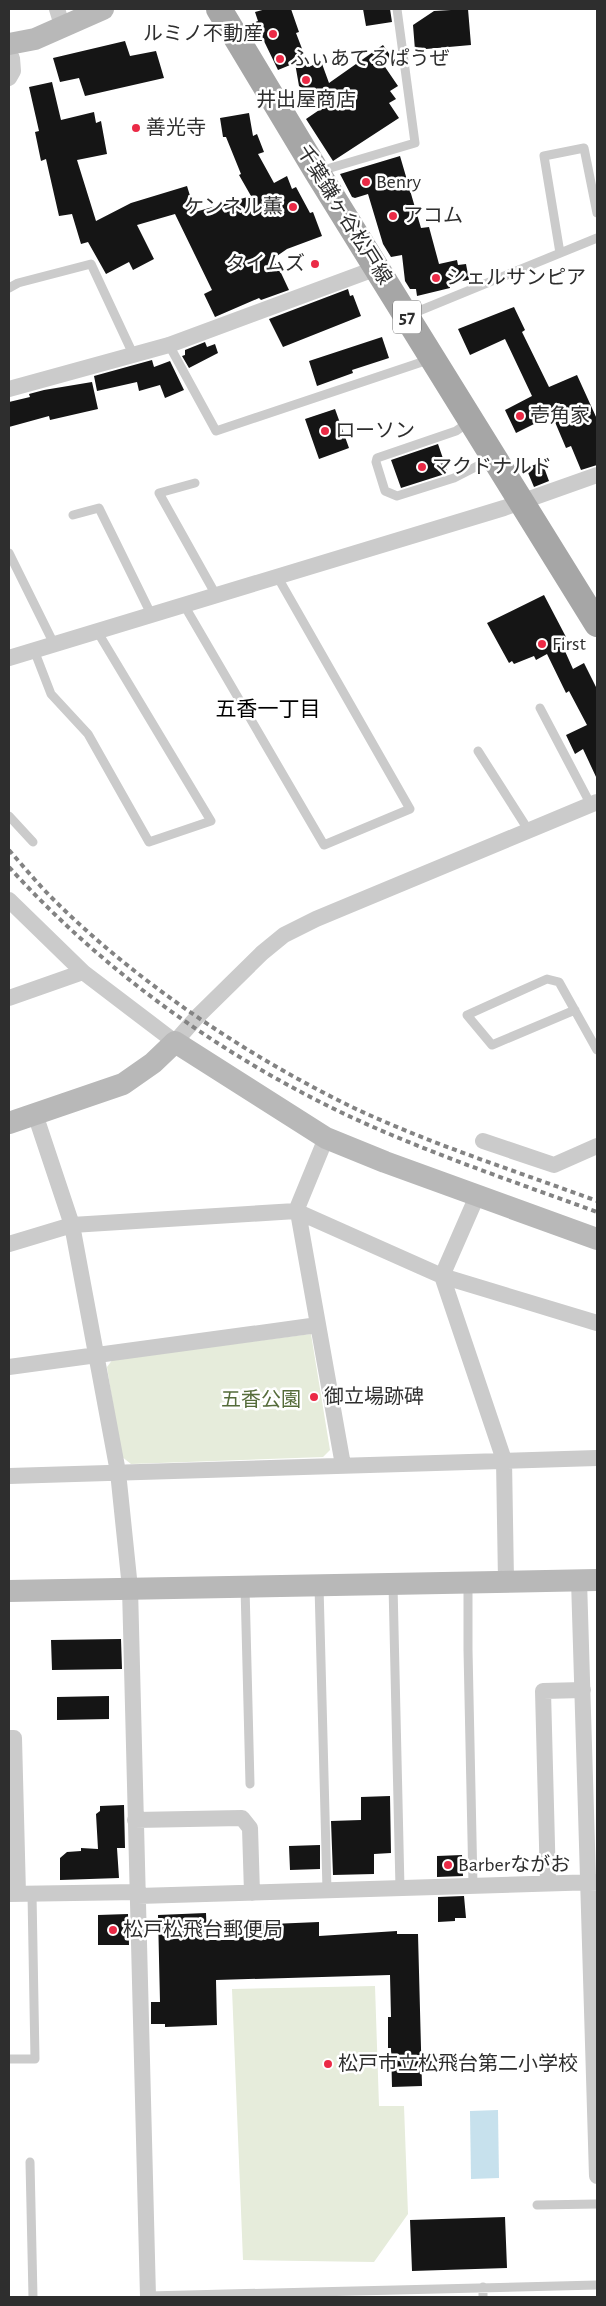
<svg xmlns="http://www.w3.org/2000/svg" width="606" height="2306" viewBox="0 0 606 2306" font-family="'Alegreya Sans','Noto Sans JP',sans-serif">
	<rect width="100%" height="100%" fill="#fff"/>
	<!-- green -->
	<path fill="#e6ecdb" d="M311 1334 330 1450 323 1457 131 1464 121 1456 107 1367 113 1359Z
		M375 1986 379 2106H404L408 2214 374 2262 243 2260 232 1989Z"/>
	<!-- water -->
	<path fill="#c7e1ed" d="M498 2110 499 2178 471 2179 470 2111Z"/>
	<!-- building -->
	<path fill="#151515" d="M266 9H291L299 32 296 33 309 67 321 61 329 83 383 45 392 58 383 64 398 86 390 91 396 99 389 103 399 118 333 161 306 119 328 104 299 86 295 63 278 70 263 39 256 42 250 24 258 21 255 12Z
		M363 9H390L392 22 366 26Z
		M468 9 471 45 415 50 413 25 434 11Z
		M125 41 130 56 156 51 164 78 85 96 79 78 60 82 53 58Z
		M52 82 61 120 94 112 96 123 101 121 107 154 77 160 96 221 131 203 187 186 195 212 251 196 239 175 241 174 226 137H223L220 118 249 113 253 136 257 134 264 152 258 154 274 183 287 176 292 189 296 187 310 213 313 212 322 236 287 249 274 258 289 290 261 300 259 298 215 317 204 294 212 290 175 214 137 225 154 259 133 270 129 262 106 274 88 242 81 244 72 214 59 216 46 159 41 161 35 132 39 131 29 87Z
		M400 156 421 228 429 227 439 264 457 260 458 265 466 264 469 280 449 283 450 288 417 296 416 289H410L405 281 402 255 391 257 383 244 368 194 355 198 352 197 340 174Z
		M348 289 350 296 353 295 361 316 283 347 269 319Z
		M514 307 525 330 522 332 549 387 577 375 597 419V465L581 470 571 446 566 448 552 415 516 433 505 410 532 396 505 339 470 355 458 329Z
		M382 337 389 358 352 370 353 373 317 386 309 361Z
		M205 342 207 347 215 344 218 353 189 368 182 356 185 355V350Z
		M152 360 154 367 170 361 184 390 165 398 160 385 139 391 137 382 97 391 94 376Z
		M92 382 98 409 50 420 49 416 9 427V402L30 397 29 394 44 390Z
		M335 409 349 448 319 459 305 419Z
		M438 444 448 473 401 488 391 460Z
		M542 462 549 481 534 487 526 468Z
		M544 595 566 637 560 640 573 669 584 663 597 689V779L583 749 575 754 566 735 587 725 569 691 566 693 547 654 536 660 534 656 514 664 512 661 509 663 487 623Z
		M121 1639 122 1669 52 1670 51 1640Z
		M109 1696V1719L57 1720V1697Z
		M390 1796 391 1853 374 1854V1874L333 1875 331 1821 361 1820V1797Z
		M124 1805 125 1848H117L119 1878 60 1880V1858L67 1852 81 1851V1848L98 1849 96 1814 100 1811V1806Z
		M320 1845V1869L290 1870 289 1846Z
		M462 1855 463 1876 437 1877V1856Z
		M464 1896 466 1918H455V1921L438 1922V1897Z
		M206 1913 207 1940H239V1930H251V1925L319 1922V1936L397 1931V1934H418L422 2086 392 2087 391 2048H388V2017H391L390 1975 216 1980 217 2025 165 2027V2024H151V2002H160L158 1915Z
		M128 1914 129 1945H98V1915Z
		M505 2217 507 2268 412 2271 410 2220Z"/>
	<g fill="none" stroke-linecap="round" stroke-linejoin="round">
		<!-- lane -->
		<path stroke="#cbcbcb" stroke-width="9" d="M320 171 415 143 397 9
			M560 253 544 156 584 148 597 213
			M9 288 18 283 91 264 133 354
			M409 315 597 238
			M169 345 216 431 431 359
			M469 422 456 431 377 458 376 462 385 491 397 496 454 478 493 458
			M195 483 159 493 216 595
			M73 515 99 508 151 614
			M9 553 54 644
			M184 605 324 845 410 809 277 576
			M34 650 51 694 88 734 149 842 211 821 97 631
			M540 708 591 805
			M478 751 529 831
			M9 816 33 842
			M575 1010 492 1045 467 1015 547 979 559 982 597 1050
			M468 1583V1650L473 1885
			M393 1585 400 1888
			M319 1586 327 1890
			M245 1587 250 1784
			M9 2059H35L32 1894
			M30 2162 33 2297
			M537 2205 597 2204
			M483 2287V2297
			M148 2296 597 2285"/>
		<!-- street -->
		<path stroke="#cbcbcb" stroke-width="16" d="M57 9 62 25
			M9 78 13 71 12 58
			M9 389 169 345 377 268
			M9 658 504 508 597 475
			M9 900 83 972 175 1042 197 1017 262 953 284 935 316 919 597 802
			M9 998 83 972
			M35 1114 72 1225 118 1472 130 1588 148 2297
			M483 1141 554 1165 597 1146
			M477 1196 442 1276 504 1460 506 1581
			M296 1211 326 1138
			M298 1212 343 1465
			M9 1244 72 1225 296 1211 442 1276 597 1323
			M9 1367 318 1325
			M9 1476 597 1458
			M579 1580 597 2176
			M9 1738H14L18 1894
			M135 1820 242 1818 250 1828 252 1893
			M548 1883 543 1691 583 1690
			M9 1894 138 1892
			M138 1896 597 1882"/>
		<!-- secondary -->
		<path stroke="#b8b8b8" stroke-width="22" d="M9 44 35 39 103 9
			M9 1123 123 1084 153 1063 175 1042 326 1138 385 1162 597 1239
			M9 1591 597 1580"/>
		<!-- primary -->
		<path stroke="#a6a6a6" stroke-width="26" d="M219 9 317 172 597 624"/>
		<!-- rail -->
		<path stroke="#838383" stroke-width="4" stroke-dasharray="5 4" stroke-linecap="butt" d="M9 850C23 866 37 883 52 898 136 982 247 1056 354 1108 433 1145 516 1171 597 1201
			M9 867C104 972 223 1057 351 1117 431 1154 515 1182 597 1212"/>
	</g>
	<!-- markers -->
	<g fill="#eb2a46" stroke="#fff" stroke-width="2">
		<circle cx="273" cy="34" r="5"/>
		<circle cx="280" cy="59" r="5"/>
		<circle cx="306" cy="80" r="5"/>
		<circle cx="136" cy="128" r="5"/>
		<circle cx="366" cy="182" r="5"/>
		<circle cx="293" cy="207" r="5"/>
		<circle cx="393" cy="216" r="5"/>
		<circle cx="315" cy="264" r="5"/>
		<circle cx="436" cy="278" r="5"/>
		<circle cx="520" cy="416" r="5"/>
		<circle cx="325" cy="431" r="5"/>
		<circle cx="422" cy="467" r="5"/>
		<circle cx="542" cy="644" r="5"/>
		<circle cx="314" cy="1397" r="5"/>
		<circle cx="448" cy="1865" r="5"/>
		<circle cx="113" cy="1930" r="5"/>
		<circle cx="328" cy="2064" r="5"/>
	</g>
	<g text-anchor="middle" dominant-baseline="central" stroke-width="5" stroke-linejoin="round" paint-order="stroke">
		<!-- shield labels -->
		<rect fill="#fff" stroke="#6d6d6d" stroke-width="1" x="393" y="300.5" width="28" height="33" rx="4"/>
		<g font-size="19" font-weight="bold" fill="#2e2e2e">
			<text x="407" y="317">57</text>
		</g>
		<!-- poi labels -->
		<g font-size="20" fill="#2e2e2e" stroke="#fff" text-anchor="start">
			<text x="263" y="34" text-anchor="end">ルミノ不動産</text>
			<text x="290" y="59">ふぃあてるぱうぜ</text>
			<text x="306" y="100" text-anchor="middle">井出屋商店</text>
			<text x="146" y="128">善光寺</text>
			<text x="376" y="182">Benry</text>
			<text x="283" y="207" text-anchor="end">ケンネル薫</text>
			<text x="403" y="216">アコム</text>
			<text x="305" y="264" text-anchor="end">タイムズ</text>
			<text x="446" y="278">シェルサンピア</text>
			<text x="530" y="416">壱角家</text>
			<text x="335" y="431">ローソン</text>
			<text x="432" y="467">マクドナルド</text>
			<text x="552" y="644">First</text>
			<text x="324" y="1397">御立場跡碑</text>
			<text x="458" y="1865">Barberながお</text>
			<text x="123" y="1930">松戸松飛台郵便局</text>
			<text x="338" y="2064">松戸市立松飛台第二小学校</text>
		</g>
		<!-- street labels -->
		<g font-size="20" fill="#2e2e2e" stroke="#fff">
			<text transform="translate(344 215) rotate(58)">千葉鎌ヶ谷松戸線</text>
		</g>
		<!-- park labels -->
		<g font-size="20" fill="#556c3a" stroke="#fff">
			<text x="261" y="1400">五香公園</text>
		</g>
		<!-- neighbourhood labels -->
		<g font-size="21" fill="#000" stroke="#fff">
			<text x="268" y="709">五香一丁目</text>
		</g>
	</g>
	<!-- border -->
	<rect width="606" height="2306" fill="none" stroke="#2e2e2e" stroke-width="20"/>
</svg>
